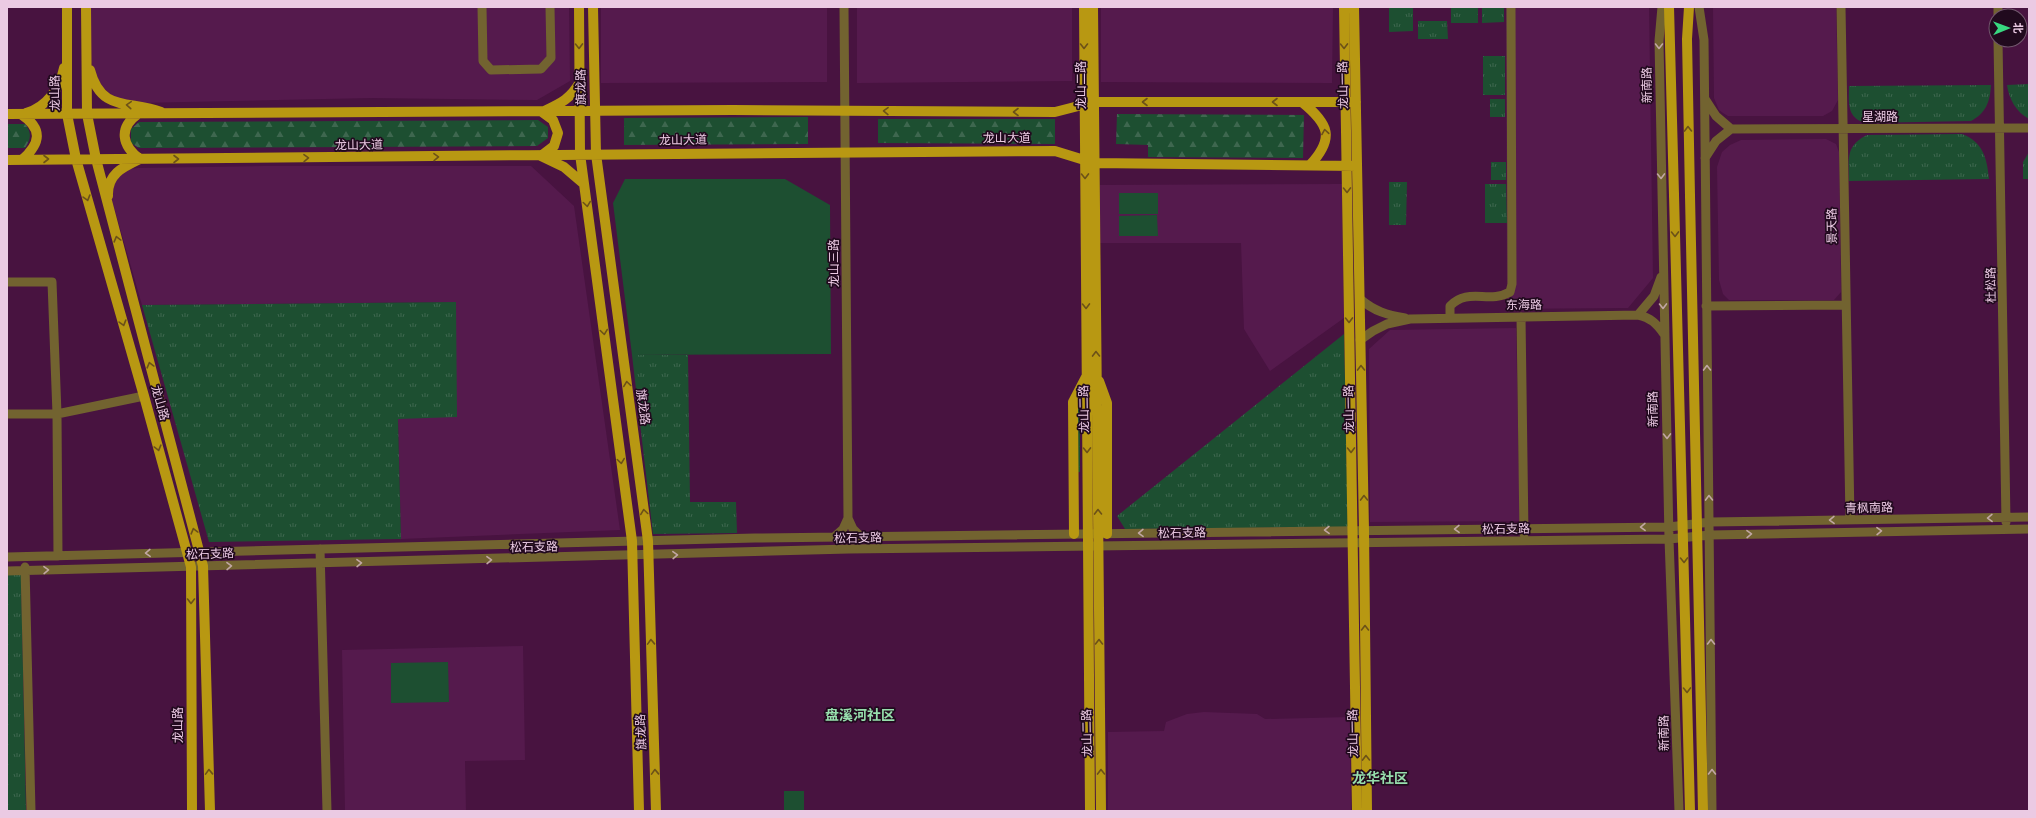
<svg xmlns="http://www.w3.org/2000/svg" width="2036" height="818" viewBox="0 0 2036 818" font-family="'DejaVu Sans','Noto Sans SC',sans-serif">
	<defs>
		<pattern id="grass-tufts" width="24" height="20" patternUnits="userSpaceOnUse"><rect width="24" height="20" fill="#1d4f31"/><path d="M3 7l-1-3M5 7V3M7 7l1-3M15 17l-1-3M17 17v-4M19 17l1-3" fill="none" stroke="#3e674f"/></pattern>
		<pattern id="forest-firs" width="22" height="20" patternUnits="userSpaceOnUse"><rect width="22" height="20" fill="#1d4f31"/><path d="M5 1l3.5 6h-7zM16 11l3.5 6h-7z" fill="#3e674f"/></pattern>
	</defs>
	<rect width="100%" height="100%" fill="#481340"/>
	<!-- built -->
	<path fill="#551a4d" d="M91 7H569L570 81 537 100 371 98 138 103 114 97 101 86 93 71 91 62Z
		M601 7H827V82L601 83Z
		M857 7H1072V81L857 83Z
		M1101 7H1333L1332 83 1101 82Z
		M1506 7H1649L1653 278 1628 308 1507 309Z
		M1713 7H1836L1838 100 1832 111 1823 116H1728L1723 113 1719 110 1714 98Z
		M1826 139 1836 144 1839 152 1841 292 1834 300H1729L1723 294 1719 280 1717 167 1722 152 1730 145 1741 140Z
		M264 166H531L574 206 620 530 401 539 398 418 456 302 142 305 111 197 112 189 118 176 130 169 138 168Z
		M1342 184 1344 318 1270 371 1244 329 1241 243H1100V185Z
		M1516 328 1520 521 1370 522 1369 349 1390 330Z
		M523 646 525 760 465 761 466 811H345L342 650Z
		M1204 712 1257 714 1265 719 1350 717 1351 811H1108V732L1164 731 1166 722 1187 714Z"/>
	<!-- grass -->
	<path fill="url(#grass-tufts)" d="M1389 7H1413V31L1389 32Z
		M1451 7H1478V23H1451Z
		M1482 7H1504V22L1482 23Z
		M1418 21H1447L1448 39H1418Z
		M1483 56H1505V95H1483Z
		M2029 84V119C2016 112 2009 99 2007 85Z
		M1991 85C1990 102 1986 113 1971 121L1865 123C1846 117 1849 102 1849 86Z
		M1490 99H1505V117H1490Z
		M1962 134C1983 142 1987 158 1989 179L1849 181C1849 159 1845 146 1867 135Z
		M2029 152V179H2023V162Z
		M1491 162H1506V180H1491Z
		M1389 182H1407L1406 225H1389Z
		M1485 184H1506L1507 223H1485Z
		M456 302 457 417 398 419 401 539 209 542 142 305Z
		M1344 334 1348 527 1125 529 1117 516Z
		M632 355H688L690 502H736L737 533 653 534Z
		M21 574 26 811H7V575Z"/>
	<!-- forest -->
	<path fill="url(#forest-firs)" d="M1117 114 1304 115 1303 158 1148 157V145L1116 144Z
		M808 117V144L624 145V118Z
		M878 119H1055V144L878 143Z
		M538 120 548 127V138L537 146 139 148 131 143V129L139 122Z
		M7 124H25C32 133 31 139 25 148H7Z
		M1077 408H1080V472H1077Z"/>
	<!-- pitch -->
	<path fill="#1d4f31" d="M625 179H785L830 205 831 354 632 355 613 203Z
		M1119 193H1158V214H1119Z
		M1157 215 1158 236H1119V216Z
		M448 662 449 702 391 703V663Z
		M784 791H804V811H784Z"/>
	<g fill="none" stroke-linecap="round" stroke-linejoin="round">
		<!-- minor -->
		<path stroke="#726330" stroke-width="9" d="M482 7 483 61 491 70 541 69 551 58 550 7
			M844 7 848 518 853 529 861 537
			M1662 7 1659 41 1669 539 1679 811
			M1699 7 1704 40 1712 811
			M1841 7 1850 520
			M1998 7V16
			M1998 40 2006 522
			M1705 99 1716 116 1731 129
			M1731 129 2029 128
			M1705 158 1716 141 1731 129
			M7 282H52L57 414 58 556
			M1360 299C1374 311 1387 315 1405 318
			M1706 306 1845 305
			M1638 315 1654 296 1661 277
			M1521 317 1524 534
			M1450 318V306C1468 287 1489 304 1510 292L1512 284 1511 7
			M1360 340 1373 331 1387 324 1410 319 1638 315C1651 318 1656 323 1664 334
			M7 414H57L144 396
			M834 537 843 529 848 518
			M320 549 327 811
			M7 557 755 538 1669 527 1710 522 2029 517
			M25 567 31 811
			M7 571 849 549 1669 539 1710 535 2029 529"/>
		<!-- major -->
		<path stroke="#b89812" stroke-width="10" d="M67 7V114L76 159 144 396 191 567 192 811
			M86 7 87 114 96 159 203 566 210 811
			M579 7 580 154 632 541 639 811
			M593 7 596 154 648 541 656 811
			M1084 7 1090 811
			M1093 7 1101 811
			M1344 7 1357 811
			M1354 7 1364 530 1367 811
			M1669 7 1674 195
			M1689 7 1687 39 1690 196
			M90 70C101 113 130 100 161 112
			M580 82C570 100 559 104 542 112L553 120 558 133 554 146 541 156 564 167 584 184
			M1302 102C1329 124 1335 138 1310 165
			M26 113C47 107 60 88 64 68
			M7 114 733 110 1055 112 1094 102H1356
			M21 114C43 129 41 143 22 160
			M7 160C356 158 706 152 1055 151L1094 163 1357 166
			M108 196C107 174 123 167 140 159 122 146 118 128 138 114
			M1099 381 1107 403V534
			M1074 534 1073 402 1086 377"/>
		<!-- major-bridge -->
		<path stroke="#b89812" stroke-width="10" d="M1674 195 1690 811
			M1690 196 1703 811"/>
	</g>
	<!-- one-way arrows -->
	<defs><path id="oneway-chevron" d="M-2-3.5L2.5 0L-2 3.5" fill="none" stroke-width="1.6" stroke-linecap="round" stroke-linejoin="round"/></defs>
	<g stroke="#6c5118">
		<use href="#oneway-chevron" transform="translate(579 46) rotate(89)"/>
		<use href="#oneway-chevron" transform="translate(1084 46) rotate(90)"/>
		<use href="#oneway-chevron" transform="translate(1344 46) rotate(89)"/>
		<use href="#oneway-chevron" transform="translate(1145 102) rotate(180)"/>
		<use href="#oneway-chevron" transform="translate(1275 102) rotate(-180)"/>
		<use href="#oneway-chevron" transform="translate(129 105) rotate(-176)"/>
		<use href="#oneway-chevron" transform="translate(886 111) rotate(-179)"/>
		<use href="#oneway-chevron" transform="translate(1016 112) rotate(-180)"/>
		<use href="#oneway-chevron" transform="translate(1688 129) rotate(-91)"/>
		<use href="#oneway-chevron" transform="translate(1325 132) rotate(-99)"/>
		<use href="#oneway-chevron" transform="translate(436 157) rotate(-1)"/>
		<use href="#oneway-chevron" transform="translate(306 158) rotate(-1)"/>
		<use href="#oneway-chevron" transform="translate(46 159)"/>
		<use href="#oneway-chevron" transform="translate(176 159)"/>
		<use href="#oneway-chevron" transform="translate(1085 176) rotate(89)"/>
		<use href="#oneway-chevron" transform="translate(1347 190) rotate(89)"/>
		<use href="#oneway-chevron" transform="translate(87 198) rotate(74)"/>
		<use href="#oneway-chevron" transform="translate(587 204) rotate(82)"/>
		<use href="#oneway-chevron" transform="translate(1675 234) rotate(89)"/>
		<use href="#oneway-chevron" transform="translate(117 239) rotate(-105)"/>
		<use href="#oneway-chevron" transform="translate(1086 306) rotate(89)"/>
		<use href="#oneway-chevron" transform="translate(1349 320) rotate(89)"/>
		<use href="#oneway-chevron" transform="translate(123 323) rotate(74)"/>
		<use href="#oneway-chevron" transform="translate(604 332) rotate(82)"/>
		<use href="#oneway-chevron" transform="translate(1096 354) rotate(-91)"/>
		<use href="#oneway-chevron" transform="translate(150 365) rotate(-105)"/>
		<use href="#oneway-chevron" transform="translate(1361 368) rotate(-91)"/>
		<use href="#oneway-chevron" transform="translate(627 384) rotate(-98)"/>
		<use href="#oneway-chevron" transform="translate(158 448) rotate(75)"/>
		<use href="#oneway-chevron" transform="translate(1087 450) rotate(89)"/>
		<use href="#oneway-chevron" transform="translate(1351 450) rotate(89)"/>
		<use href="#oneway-chevron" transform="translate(621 461) rotate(82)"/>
		<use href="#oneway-chevron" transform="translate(1364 498) rotate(-91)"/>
		<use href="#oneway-chevron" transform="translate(644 512) rotate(-98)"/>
		<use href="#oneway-chevron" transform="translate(1098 512) rotate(-91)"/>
		<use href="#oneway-chevron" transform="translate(194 531) rotate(-105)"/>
		<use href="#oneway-chevron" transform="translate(1684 560) rotate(89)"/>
		<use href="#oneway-chevron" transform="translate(191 601) rotate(90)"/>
		<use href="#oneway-chevron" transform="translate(1365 628) rotate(-90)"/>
		<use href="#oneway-chevron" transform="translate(651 642) rotate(-92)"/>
		<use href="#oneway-chevron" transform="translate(1099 642) rotate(-90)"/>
		<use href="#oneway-chevron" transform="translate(1687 690) rotate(89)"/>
		<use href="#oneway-chevron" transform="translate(1366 758) rotate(-91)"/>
		<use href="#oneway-chevron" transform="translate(209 772) rotate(-92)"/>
		<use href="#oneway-chevron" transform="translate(655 772) rotate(-92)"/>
		<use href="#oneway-chevron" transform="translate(1101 772) rotate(-91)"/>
	</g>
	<g stroke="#c1a6a4">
		<use href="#oneway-chevron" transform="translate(1659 46) rotate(90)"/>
		<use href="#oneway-chevron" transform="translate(1661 176) rotate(89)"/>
		<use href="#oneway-chevron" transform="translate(1663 306) rotate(89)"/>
		<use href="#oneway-chevron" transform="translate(1707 368) rotate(-91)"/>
		<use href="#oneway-chevron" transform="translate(1667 436) rotate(89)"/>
		<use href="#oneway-chevron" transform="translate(1709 498) rotate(-91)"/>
		<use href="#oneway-chevron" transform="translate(1990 518) rotate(179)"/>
		<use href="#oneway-chevron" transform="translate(1832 520) rotate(179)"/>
		<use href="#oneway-chevron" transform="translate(1643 527) rotate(179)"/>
		<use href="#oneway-chevron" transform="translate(1457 529) rotate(179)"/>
		<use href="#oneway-chevron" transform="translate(1327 530) rotate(179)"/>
		<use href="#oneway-chevron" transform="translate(1879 531) rotate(-1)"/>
		<use href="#oneway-chevron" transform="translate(1141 533) rotate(179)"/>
		<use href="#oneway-chevron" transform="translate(1749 534) rotate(-1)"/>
		<use href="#oneway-chevron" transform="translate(148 553) rotate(178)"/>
		<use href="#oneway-chevron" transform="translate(675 555) rotate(-2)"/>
		<use href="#oneway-chevron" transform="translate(489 560) rotate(-1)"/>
		<use href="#oneway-chevron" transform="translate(359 563) rotate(-1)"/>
		<use href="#oneway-chevron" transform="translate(229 566) rotate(-1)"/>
		<use href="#oneway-chevron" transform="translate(46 570) rotate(-1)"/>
		<use href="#oneway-chevron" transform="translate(1711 642) rotate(-90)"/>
		<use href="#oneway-chevron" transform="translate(1712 772) rotate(-90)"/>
	</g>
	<g text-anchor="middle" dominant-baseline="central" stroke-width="3.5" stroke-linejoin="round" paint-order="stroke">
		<!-- street labels -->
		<g font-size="12" fill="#ebcae3" stroke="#210a1e">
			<text transform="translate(1081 85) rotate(-90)">龙山二路</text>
			<text transform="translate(1343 85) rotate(-91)">龙山一路</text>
			<text transform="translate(1647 85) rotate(-91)">新南路</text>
			<text transform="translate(581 87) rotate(-91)">旗龙路</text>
			<text transform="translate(55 93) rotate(-91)">龙山路</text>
			<text x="1880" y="117">星湖路</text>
			<text x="1007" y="138">龙山大道</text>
			<text transform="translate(683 140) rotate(-1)">龙山大道</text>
			<text transform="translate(359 145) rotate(-1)">龙山大道</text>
			<text transform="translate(1832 226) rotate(-91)">景天路</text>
			<text transform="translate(834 263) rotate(-90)">龙山三路</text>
			<text transform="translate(1991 285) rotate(-91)">杜松路</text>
			<text transform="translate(1524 305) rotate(-1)">东海路</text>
			<text transform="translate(160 403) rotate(74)">龙山路</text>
			<text transform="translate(643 407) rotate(82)">旗龙路</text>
			<text transform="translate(1084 409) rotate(-91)">龙山二路</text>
			<text transform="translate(1349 409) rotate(-91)">龙山一路</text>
			<text transform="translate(1653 409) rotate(-91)">新南路</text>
			<text transform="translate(1869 508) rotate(-1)">青枫南路</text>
			<text transform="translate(1506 529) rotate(-1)">松石支路</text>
			<text transform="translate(1182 533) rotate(-1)">松石支路</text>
			<text transform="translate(858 538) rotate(-1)">松石支路</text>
			<text transform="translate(534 547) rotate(-1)">松石支路</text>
			<text transform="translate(210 554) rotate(-2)">松石支路</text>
			<text transform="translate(178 725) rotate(-90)">龙山路</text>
			<text transform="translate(641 732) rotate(-92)">旗龙路</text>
			<text transform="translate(1087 733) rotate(-91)">龙山二路</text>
			<text transform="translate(1353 733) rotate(-91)">龙山一路</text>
			<text transform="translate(1664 733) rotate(-91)">新南路</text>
		</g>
		<!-- quarter labels -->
		<g font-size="14" font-weight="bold" fill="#97dfad" stroke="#210a1e">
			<text x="860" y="715">盘溪河社区</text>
			<text x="1380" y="778">龙华社区</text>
		</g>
	</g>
	<!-- border -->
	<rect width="2036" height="818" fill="none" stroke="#ebcae3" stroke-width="16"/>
	<!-- north arrow -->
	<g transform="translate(2008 28) rotate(89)"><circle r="19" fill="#210a1e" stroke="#72576d"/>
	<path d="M0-3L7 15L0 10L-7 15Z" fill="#38d880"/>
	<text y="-6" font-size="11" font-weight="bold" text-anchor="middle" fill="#ebcae3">北</text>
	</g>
</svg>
